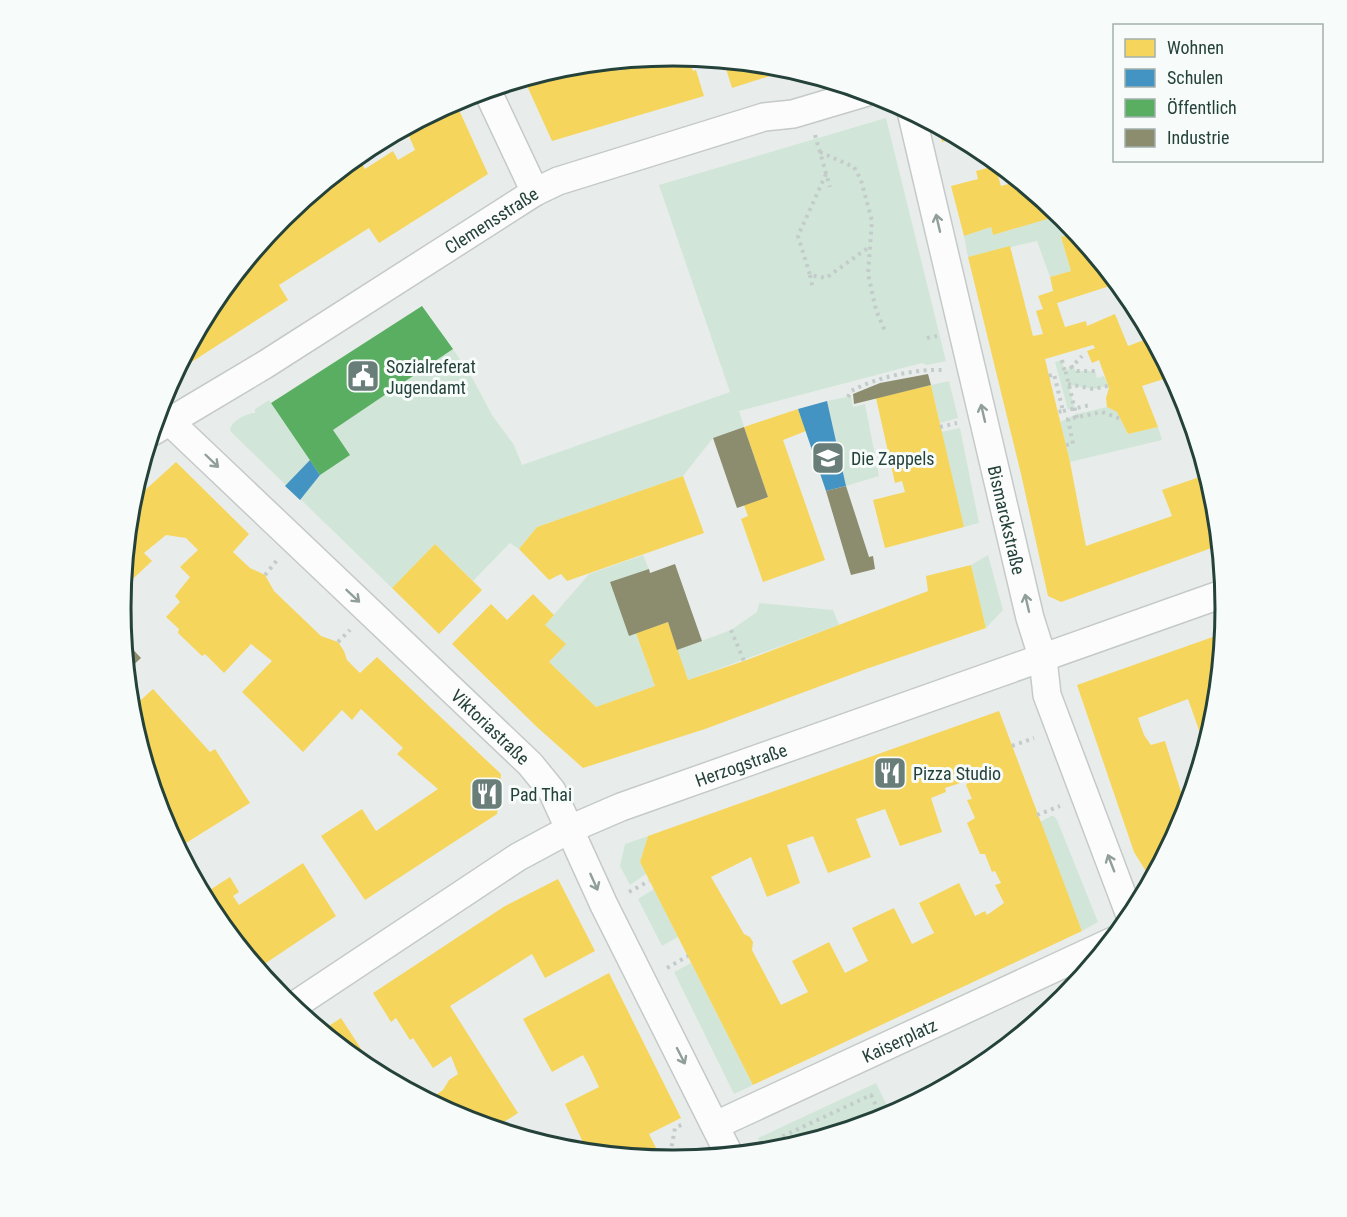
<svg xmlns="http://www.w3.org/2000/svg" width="1347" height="1217" viewBox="0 0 1347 1217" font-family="'Roboto Condensed',sans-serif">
	<rect width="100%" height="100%" fill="#e8edeb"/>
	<!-- green -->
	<path fill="#d1e6d8" d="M886 118 946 361 927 365 922 363 739 411 744 427 713 438 683 476 537 527 519 549 510 543 473 581 435 544 392 588 231 432 230 429C233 420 247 413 255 413V409L269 400 320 475 333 430 453 349 474 381 492 415 514 445 522 465 730 392 659 185Z
		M393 134 397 143 352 160 367 149Z
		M1054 209 1065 218 1077 233 1061 237 1071 271 1050 277 1037 241 968 257 964 236 991 227 993 235 1053 217Z
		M1062 360 1065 372 1071 366 1077 371H1095L1097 378 1104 376 1108 386 1093 389 1068 385 1075 408 1068 410 1055 362Z
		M949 381 958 418 940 423 931 385Z
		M851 396 853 407 865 404 879 476 846 486 827 401Z
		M1107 407 1117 412 1128 434 1158 427 1162 440 1070 462 1060 422 1076 414Z
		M960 428 979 523 964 527 941 432Z
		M643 555 649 569 636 633 655 686 596 707 549 662 565 644 545 625 589 574Z
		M988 555 1003 610 986 628 971 565Z
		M759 603 833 610 839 625 688 680 677 650 731 630 757 612Z
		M1051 816H1054L1057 820 1098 922 1082 931 1040 822Z
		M648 836 640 862 646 874 630 885 620 866 625 844Z
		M654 889 678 937 662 946 638 899Z
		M691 963 753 1085 734 1094 674 972Z
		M876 1083 892 1116 781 1151 765 1153 758 1138Z"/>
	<!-- homes -->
	<path fill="#f6d55c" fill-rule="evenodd" d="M673 55 688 57 693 71 696 70 704 96 552 141 524 79 566 66 584 64 585 67 599 63 615 61 618 71 640 64 638 59Z
		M727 61 782 66 792 69 732 88 724 62Z
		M455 101 488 174 379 243 369 228 279 285 288 300 176 372 214 301 283 217 331 177 333 180 361 162 365 169 393 151 398 160 415 150 409 136 402 140 398 132Z
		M938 126 950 132 959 137 942 142Z
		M995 166 1001 186 1012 183 1009 176 1013 175 1054 209V217L993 235 991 227 964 236 951 186 978 179 976 171Z
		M1077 233 1119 283 1057 303 1065 327 1086 321 1087 326 1115 314 1128 346 1152 337 1173 376 1142 386 1158 427 1128 434 1117 412 1107 407 1106 398 1109 388 1099 360 1092 363 1087 351 1095 348 1093 345 1045 359 1070 462 1086 546 1172 516 1162 490 1208 474 1216 501 1220 545 1061 602 1048 596 1021 474 968 257 1010 246 1033 336 1043 334 1036 311 1043 309 1038 296 1053 291 1050 277 1071 271 1061 237Z
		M931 385 964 527 885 548 873 500 905 492 902 481 895 483 876 398Z
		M798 409 806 431 783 440 825 560 763 582 741 519 748 516 744 505 768 497 744 427Z
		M176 462 249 534 233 552 250 568 265 575 274 591 321 636 338 642 344 651 347 660 360 673 377 657 501 774 497 814 365 900 321 836 362 809 376 831 438 789 397 754 403 748 361 709 352 720 342 710 303 752 242 692 272 661 251 644 224 673 205 654 202 656 178 633 179 629 166 617 180 602 175 596 190 577 180 567 198 550 186 538 166 535 144 553 152 561 122 589 131 503Z
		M683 476 704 533 567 581 561 574 549 580 519 549 537 527Z
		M435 544 482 590 439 634 392 588Z
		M971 565 986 628 866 669 705 729 583 768 538 728 452 644 491 604 507 620 533 594 554 615 545 625 566 644 549 662 596 707 655 686 636 633 668 622 688 680 744 661 928 591 926 576Z
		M1224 633 1216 717 1206 750 1188 699 1138 718 1144 735 1151 745 1165 741 1187 811 1184 820 1152 881 1134 852 1077 685Z
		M153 689 210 752 215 749 250 803 178 848 162 820 131 716 130 710Z
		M999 711 1082 931 753 1085 640 862 648 836ZM965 778 970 780 966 785 972 799 967 800 975 818 967 823 980 854H985L992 872 995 871 1001 883 995 885 1004 903 987 915 985 911 975 916 959 883 919 903 934 933 912 944 894 908 852 928 868 961 845 973 829 942 792 961 808 992 781 1005 752 950 753 942 750 937 744 934 711 877 751 857 767 897 800 883 787 845 813 836 828 873 871 857 856 819 885 809 900 846 942 832 931 798 946 792 945 788 960 783Z
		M303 863 336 916 257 969 214 915 202 895 230 877 239 892 233 896 239 905Z
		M558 879 595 951 545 978 532 954 450 1006 518 1113 493 1129 462 1119 427 1101 443 1090 449 1080 458 1074 451 1056 433 1068 413 1038 410 1040 396 1018 391 1022 373 993 505 906Z
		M609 973 681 1118 649 1134 662 1160 588 1153 565 1104 599 1087 589 1066 583 1055 552 1072 523 1019Z
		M341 1018 356 1041 377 1074 366 1068 321 1031Z"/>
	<!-- schools -->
	<path fill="#4393c3" d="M827 401 846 486 826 491 798 409Z
		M310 460 320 475 300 500 285 486Z"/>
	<!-- public -->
	<path fill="#5aae61" d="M422 306 453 349 333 430 350 455 320 475 271 403Z"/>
	<!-- industry -->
	<path fill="#8c8c6e" d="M928 374 931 385 854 404 853 394 880 383Z
		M744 427 768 497 737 508 713 438Z
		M846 486 869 557 873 556 875 569 851 575 826 491Z
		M675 564 702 641 677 650 668 622 629 636 610 582 649 569 650 573Z
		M124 640 141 658 127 671V669Z"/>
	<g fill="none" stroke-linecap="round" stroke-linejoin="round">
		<!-- street casing -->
		<g stroke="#c5cac8" stroke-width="30">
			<g id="street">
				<path d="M487 90 535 192"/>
				<path id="s1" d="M911 111 1030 618 1043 659 1047 695 1131 918"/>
				<path id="s2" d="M159 408 169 421 530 764 552 791 604 905 730 1156"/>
				<path id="s3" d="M152 432 266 364 535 192 558 181 764 117 793 114 867 92"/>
				<path id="s4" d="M292 1007 518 857 570 829 621 807 1225 593"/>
				<path id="s5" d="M716 1125 1113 941"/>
			</g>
		</g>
		<!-- path -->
		<path stroke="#c3ccca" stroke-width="4" stroke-dasharray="3 4.5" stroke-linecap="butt" d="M815 135 830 187
			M820 152 854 167 861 180 872 221 868 274 876 310 885 331
			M826 174 798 236 810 275 826 278 869 247
			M810 275 813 289
			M927 338 937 336
			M1062 360 1065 372
			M1071 366 1077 371H1095
			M1049 376 1054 374 1063 411 1058 412
			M1068 384 1093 389 1108 386
			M848 397 851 391C878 377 913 369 944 370
			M1063 411 1090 405
			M1077 418 1066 373 1082 356
			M940 427 957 423
			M1066 445 1073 444 1068 419 1102 412 1121 419
			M265 575 278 559
			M731 630 744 661
			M338 642 350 630
			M1012 746 1034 738
			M1037 815 1060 806
			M629 892 649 881
			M667 968 688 956
			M787 1149 781 1137 871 1095 883 1120
			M669 1161 675 1128 685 1123"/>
		<!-- street -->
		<use href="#street" stroke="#fcfcfc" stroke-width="27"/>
	</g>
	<!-- one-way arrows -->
	<defs><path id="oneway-shaft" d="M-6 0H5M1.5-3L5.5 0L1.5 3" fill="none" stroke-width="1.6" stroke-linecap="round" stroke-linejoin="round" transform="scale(1.5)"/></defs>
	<g stroke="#909f9b">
		<use href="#oneway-shaft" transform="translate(938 223) rotate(-103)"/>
		<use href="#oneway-shaft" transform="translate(983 413) rotate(-103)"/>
		<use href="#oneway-shaft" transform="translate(212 461) rotate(44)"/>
		<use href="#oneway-shaft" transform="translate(353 596) rotate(43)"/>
		<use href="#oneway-shaft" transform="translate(1027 603) rotate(-103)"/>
		<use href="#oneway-shaft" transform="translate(1111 863) rotate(-111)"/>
		<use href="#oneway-shaft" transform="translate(594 882) rotate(66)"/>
		<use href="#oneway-shaft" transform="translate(681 1056) rotate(63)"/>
	</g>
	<!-- icons -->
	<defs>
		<g id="civic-square" transform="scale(1.725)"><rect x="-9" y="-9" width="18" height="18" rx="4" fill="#697e78" stroke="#f7fbf9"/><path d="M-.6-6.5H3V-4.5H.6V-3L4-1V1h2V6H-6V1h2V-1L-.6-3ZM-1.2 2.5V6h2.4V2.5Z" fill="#fff"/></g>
		<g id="school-square" transform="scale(1.725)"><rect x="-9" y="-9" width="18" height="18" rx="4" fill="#697e78" stroke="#f7fbf9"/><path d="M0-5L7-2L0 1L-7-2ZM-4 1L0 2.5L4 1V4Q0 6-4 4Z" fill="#fff"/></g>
		<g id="restaurant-square" transform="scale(1.725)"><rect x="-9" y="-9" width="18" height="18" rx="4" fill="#697e78" stroke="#f7fbf9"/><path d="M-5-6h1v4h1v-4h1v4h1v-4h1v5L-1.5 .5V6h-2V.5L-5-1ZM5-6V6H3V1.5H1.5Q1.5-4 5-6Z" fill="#fff"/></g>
	</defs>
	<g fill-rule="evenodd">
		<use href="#civic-square" x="363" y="376"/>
		<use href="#school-square" x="828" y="458"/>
		<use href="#restaurant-square" x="890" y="773"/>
		<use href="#restaurant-square" x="487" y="794"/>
	</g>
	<g text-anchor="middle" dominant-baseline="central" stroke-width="6" stroke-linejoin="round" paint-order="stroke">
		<!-- street labels -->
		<g font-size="18" fill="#24423a" stroke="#f7fbf9">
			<text stroke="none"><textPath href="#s3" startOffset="400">Clemensstraße</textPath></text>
			<text stroke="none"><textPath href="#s1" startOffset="420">Bismarckstraße</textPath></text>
			<text stroke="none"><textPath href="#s2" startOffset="460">Viktoriastraße</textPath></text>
			<text stroke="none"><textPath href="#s4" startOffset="513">Herzogstraße</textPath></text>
			<text stroke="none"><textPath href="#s5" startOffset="202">Kaiserplatz</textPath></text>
		</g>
		<!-- poi labels -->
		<g font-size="18" fill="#24423a" stroke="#f7fbf9" text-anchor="start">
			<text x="386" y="366">Sozialreferat<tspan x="386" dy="21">Jugendamt</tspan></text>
			<text x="851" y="458">Die Zappels</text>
			<text x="913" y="773">Pizza Studio</text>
			<text x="510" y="794">Pad Thai</text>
		</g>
	</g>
	<!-- crop -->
	<path d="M0 0H1347V1217H0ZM131 608a542 542 0 1 1 1084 0a542 542 0 1 1-1084 0Z" fill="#f7fbf9" fill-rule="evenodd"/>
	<path fill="none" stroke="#24423a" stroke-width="3" d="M131 608a542 542 0 1 1 1084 0a542 542 0 1 1-1084 0Z"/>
	<!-- legend -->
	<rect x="1113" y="24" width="210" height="138" fill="#f7fbf9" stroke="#a3b1ad" stroke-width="1.5"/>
	<rect x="1125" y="39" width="30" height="18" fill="#f6d55c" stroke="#a3b1ad" stroke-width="1.5"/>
	<text x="1167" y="54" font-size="18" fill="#24423a">Wohnen</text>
	<rect x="1125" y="69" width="30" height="18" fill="#4393c3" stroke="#a3b1ad" stroke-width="1.5"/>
	<text x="1167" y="84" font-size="18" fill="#24423a">Schulen</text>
	<rect x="1125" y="99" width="30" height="18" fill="#5aae61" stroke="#a3b1ad" stroke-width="1.5"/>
	<text x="1167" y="114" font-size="18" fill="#24423a">Öffentlich</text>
	<rect x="1125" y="129" width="30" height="18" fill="#8c8c6e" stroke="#a3b1ad" stroke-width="1.5"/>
	<text x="1167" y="144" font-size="18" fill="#24423a">Industrie</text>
</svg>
